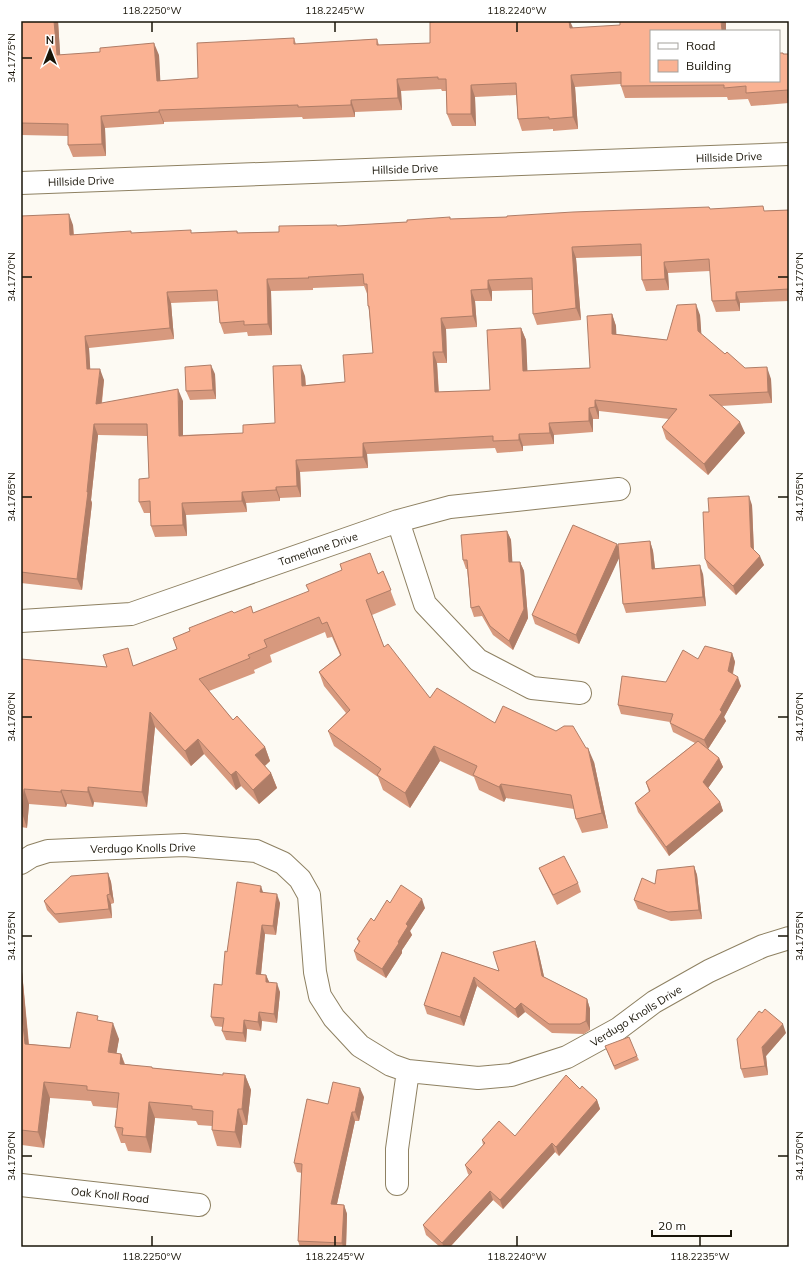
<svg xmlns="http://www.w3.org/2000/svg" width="810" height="1268" viewBox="0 0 810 1268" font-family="Mulish,sans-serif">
	<rect width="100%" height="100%" fill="#fdfaf3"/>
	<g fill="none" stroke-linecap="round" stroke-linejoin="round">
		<!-- minor casing -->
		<g stroke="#8e8162" stroke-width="24">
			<path id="minor" d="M21 183 789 154
				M398 521 425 604 478 660 532 688 580 693
				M21 621 131 614 398 521 450 507 619 489
				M21 863 32 856 48 851 184 845 256 851 283 863 300 879 309 895 315 972 320 996 334 1018 360 1046 391 1065 408 1071 478 1078 511 1075 567 1057 618 1029 654 1002 709 971 763 946 789 938
				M397 1184V1149L408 1071
				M21 1185 199 1205"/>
		</g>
		<!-- minor -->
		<use href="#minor" stroke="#fff" stroke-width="22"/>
	</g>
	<!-- wall -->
	<path fill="#d7997e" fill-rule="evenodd" d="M21 21H58L60 55H159L160 81 198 78 294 38 296 44 377 39 379 45 430 43 573 28 651 81 783 53 784 54H789V103L751 106 748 99 728 100 727 97 625 98 621 86V84L575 87 578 129 553 131V129L522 131 518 119 516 95 475 97 476 126H452L447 114 446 91H442L441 89 401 91 402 110 355 112V117L303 119 302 117 164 122V124L105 128 106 156 73 157 68 145V136L21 135Z
		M710 209 765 211 789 210V301L740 303V311L716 312 712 301 710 271 668 273 669 290 646 291 642 280 641 256 576 258 581 320 537 325 533 314 532 290 492 291V301H475L477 327 446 329 447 363H437L439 392 490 390 521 328 526 340 527 371 590 368 612 314 616 326V334L667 340 700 315 701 334 725 354 745 368 771 379 772 403 721 406 745 433 708 475 666 439 662 427 669 419 599 411V419H593V432L554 435V444L523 446V451L497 453 495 448 367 454 368 468 300 472 301 497 280 498V501L246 503 247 512 186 515 187 536 155 537 151 526V513H144L139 502 149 478 148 436 98 435 91 500 92 503 82 590 21 583V216L73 225 74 235 131 233H192L237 231 238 233 279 232 337 226 407 222 451 219ZM364 286 368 296V306L369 310 373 353 345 382 306 385 305 376 275 423 243 433 183 435V401L102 403 104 380 90 369 89 348 174 339 171 303 218 301 220 323 224 334 247 332 248 336 272 335 271 291 313 290V288Z
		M215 374 216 399 190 400 186 391Z
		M752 505 754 550 764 565 736 595 708 568 705 559 709 512Z
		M507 531 511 540 512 562H520L524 571 528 618 513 650 493 635 482 616 474 617 471 608 467 569H466L463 560Z
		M650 541 653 551 655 568 703 574 706 606 626 613 623 604 619 557 579 644 535 624 532 615 617 544 618 547Z
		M383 571 396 605 372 615 384 647 430 698 594 762 608 828 582 833 576 819 574 809 506 798 504 802 479 790 474 777 440 761 410 808 383 790 378 777 334 746 328 731 346 713 324 686 319 672 340 655 332 637 327 638 325 632 270 655 272 662 254 670 255 673 209 691 233 720 265 747 270 761 265 766 271 773 277 788 259 804 241 786 236 790 204 754 191 766 155 727 147 807 94 802 93 807 67 804 66 807 29 804 27 828 21 827V659L107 667 134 666 177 649 173 638 234 613H253L378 574Z
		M732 653 735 662 733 674 741 686 724 717 726 721 708 749 719 758 723 767 708 788 720 802 723 811 669 856 638 812 635 803 649 792 646 782 695 743 673 732 670 723V722L621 714 618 705 666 682 698 659Z
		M694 866 697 875 702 919 671 921 638 909 634 900 655 884Z
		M539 868 578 883 581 892 557 905 543 877Z
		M108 873 111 882 114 903 111 904 112 918 59 923 47 910 44 901Z
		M263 892 280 903 276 935 265 934 261 975H266L269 982 280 992 277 1023 262 1021 261 1031 247 1029 246 1042 226 1040 222 1031 223 1027 215 1026 211 1017 222 985Z
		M390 903 425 908 410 931 412 935 402 950V953L386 978 357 960 354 951 359 943 357 939Z
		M535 941 538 950 544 977 587 999 590 1009V1030L584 1034 552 1033 525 1012 518 1018 477 986 464 1026 427 1014 424 1005 442 952 499 971Z
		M21 961 29 1044 70 1048 99 1021 119 1039 116 1053 121 1054 125 1064 153 1068 223 1075H245L251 1090 247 1125H243L241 1148 217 1146 212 1130V1126L198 1125 196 1121 155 1118 151 1153 128 1151 125 1143H121L115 1127 117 1108 93 1106 91 1101 50 1098 44 1148 22 1145 21 1142Z
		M786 1033 766 1056 768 1075 744 1078 741 1069Z
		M605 1046 637 1056 639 1060 615 1070Z
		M580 1089 597 1100 600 1109 559 1156 555 1152 503 1209 493 1200 450 1247H440L426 1235 423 1225 469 1175 468 1174 465 1165 483 1145 482 1140 515 1136Z
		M364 1097 359 1121H355L337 1204 344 1205 347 1214 346 1247H300L298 1241 302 1173 297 1172 294 1163 328 1104Z"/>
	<!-- shaded-wall -->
	<path fill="#af7d67" d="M54 21H58L61 67 57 55Z
		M569 21H570L574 30 570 28Z
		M721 21H726V31H722Z
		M154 43 159 55 161 93 157 81Z
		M571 75 575 87 578 129 573 117Z
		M397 79 401 91 402 110 398 98Z
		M471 85 475 97 476 126 471 114Z
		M351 100 355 112V117L351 105Z
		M159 110 164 122V124L159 112Z
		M101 116 105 128 106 156 102 144Z
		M69 214 73 225 74 246 70 235Z
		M572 247 576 258 581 320 576 308Z
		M664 262 668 273 669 290 665 279Z
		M267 279 271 291 272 335 268 324Z
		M488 280 492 291V301L488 289Z
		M471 290 475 301 477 327 473 316Z
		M167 292 171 303 174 339 170 328Z
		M736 292 740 303V311L736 300Z
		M696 304 700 315 702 342 698 331Z
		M612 314 616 326 617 345 612 334Z
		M441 318 446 329 447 363 443 352Z
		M521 328 526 340 528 382 523 371Z
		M85 336 89 348 91 381 87 369Z
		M433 352 437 363 439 404 435 392Z
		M211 365 215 374 216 399 213 390Z
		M301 365 305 376 306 397 302 386Z
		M767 367 771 379 772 403 768 392Z
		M100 369 104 380 100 415 96 404Z
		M178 389 183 401V447L179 436Z
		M595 400 599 411V419L595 407Z
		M589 408 593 419V432L589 421Z
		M740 422 745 433 708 475 704 464Z
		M549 423 554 435V444L550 433Z
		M94 424 98 435 91 500 92 503 82 590 77 579Z
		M519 434 523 446V451L519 440Z
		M363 443 367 454 368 468 363 457Z
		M296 460 300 472 301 497 297 486Z
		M276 487 280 498V501L276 490Z
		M242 492 246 503 247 512 242 501Z
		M749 496 752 505 754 556 751 547Z
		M182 503 186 515 187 536 183 525Z
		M507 531 511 540 513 571 509 562Z
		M650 541 653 551 656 578 652 569Z
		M617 544 621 554 579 644 576 635Z
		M760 556 764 565 736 595 733 586Z
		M520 562 524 571 528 618 513 650 509 641Z
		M700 565 703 574 706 606 703 597Z
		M732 653 735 662 731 680 728 671Z
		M738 677 741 686 724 717 726 721 708 749 704 740Z
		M150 712 155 727 147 807 142 792Z
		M198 739 204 754 191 766 185 751Z
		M434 746 440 761 410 808 405 793Z
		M265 747 270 761 260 770 255 755Z
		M588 748 594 762 608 828 602 813Z
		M719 758 723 767 706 791 703 782Z
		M236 771 241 786 236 790 231 775Z
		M271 773 277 788 259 804 253 790Z
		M501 784 506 798 504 802 499 787Z
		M88 787 94 802 93 807 88 792Z
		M24 789 29 804 27 828 22 813Z
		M61 790 67 804 66 807 61 792Z
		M720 802 723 811 669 856 666 847Z
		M694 866 697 875 702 919 699 910Z
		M108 873 111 882 114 903 110 894Z
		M261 886 264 895 260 892Z
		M277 894 280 903 276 935 273 926Z
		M107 895 111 904 112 918 109 909Z
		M422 899 425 908 410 931 412 935 402 950V953L386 978 382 969 398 942 406 924Z
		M262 925 265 934 260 983 256 974Z
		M535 941 538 950 546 985 542 976Z
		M21 961 30 1060 25 1044 21 1005Z
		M266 975 270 984 266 982Z
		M474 977 477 986 464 1026 460 1017Z
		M277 983 280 992 277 1023 274 1014Z
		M587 999 590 1009V1030L586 1021Z
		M521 1003 525 1012 518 1018 515 1009Z
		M259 1012 262 1021 261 1031 258 1022Z
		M244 1020 247 1029 246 1042 243 1033Z
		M113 1023 119 1039 114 1068 108 1052Z
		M783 1024 786 1033 766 1056 768 1075 765 1066 762 1047Z
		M121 1054 126 1069 120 1064Z
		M245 1075 251 1090 247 1125 242 1109Z
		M44 1082 50 1098 44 1148 38 1132Z
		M360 1088 364 1097 359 1121 355 1112Z
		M597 1100 600 1109 559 1156 556 1147Z
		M149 1102 155 1118 151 1153 146 1137Z
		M238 1109 243 1125 241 1148 235 1132Z
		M352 1112 355 1121 335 1213 331 1204Z
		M552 1143 555 1152 503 1209 500 1200Z
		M490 1191 493 1200 450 1247H444L442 1243Z
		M344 1205 347 1214 346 1247H343L342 1243Z"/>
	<!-- building -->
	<path fill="#fab293" stroke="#af7d67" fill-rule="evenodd" d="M21 21H54L57 55 100 52V48L154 43 157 81 198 78 197 43 294 38V44L377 39V45L430 43V22L441 21H569L570 28 620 25V21H721L722 31H651V81H779V53H783V54H789V98H788V90L746 93V86L724 88V85L621 86V72L571 75 573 117 549 119V117L518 119 516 83 471 85V114H447L446 79H438V77L397 79 398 98 351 100V105L298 107V105L159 110V112L101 116 102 144 68 145V124L21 123Z
		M763 206 764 211 789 210V289L736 292V300L712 301 709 259 664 262 665 279 642 280 641 244 572 247 576 308 533 314 532 278 488 280V289L471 290 473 316 441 318 443 352H433L435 392 490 390 487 330 521 328 523 371 590 368 587 316 612 314V334L667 340 677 305 696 304 698 331 725 354 727 352 745 368 767 367 768 392 709 395 740 422 704 464 662 427 677 409 595 400V407L589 408V421L549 423 550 433 519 434V440L493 441V436L363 443V457L296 460 297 486 276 487V490L242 492V501L182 503 183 525 151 526 150 501 139 502V479L149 478 147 424H94L87 492H88L77 579 21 572V216L69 214 70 235 131 231V233L191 230V233L237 231V233L279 232V226L337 225V226L407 222V220L450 217V219L507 217V216L573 212 709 207 710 209ZM363 274 364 284H367L368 306H369L373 353 343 355 345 382 302 386 301 365 273 366 275 423 243 425V433L179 436 178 389 96 404 100 369H87L85 336 170 328 167 292 217 290 220 323 244 321V325L268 324 267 279 309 278 308 277Z
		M211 365 213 390 186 391 185 367Z
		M749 496 751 547 760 556 733 586 705 559 703 512H709L708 498Z
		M573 525 617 544 576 635 532 615Z
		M507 531 509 562H520L524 609 509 641 490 626 479 606 471 608 467 560H463L461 535Z
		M650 541 652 569 700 565 703 597 623 604 618 544Z
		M370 553 378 574 383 571 391 590 366 600 384 647 388 644 430 698 437 688 495 723 503 706 556 731 564 726H573L586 748H588L602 813 576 819 571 795 501 784 499 787 473 775 477 766 434 746 405 793 377 775 381 769 328 731 350 710 319 672 341 655 327 622 322 624 319 617 264 640 267 647 248 655 250 658 199 679 233 720 237 716 265 747 255 755 271 773 253 790 236 771 231 775 198 739 185 751 150 712 142 792 88 787V792L61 790V792L24 789 22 813H21V659L107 667 103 655 128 648 133 666 177 649 173 638 190 631 189 628 232 611 234 613 251 606 253 613 309 591 306 585 342 570 340 564Z
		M705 646 732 653 728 671 738 677 720 710 722 712 704 740 670 723 673 714 618 705 622 676 666 682 683 650 698 659Z
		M698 741 719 758 703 782 720 802 666 847 635 803 650 791 646 782Z
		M564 856 578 883 553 895 539 868Z
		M694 866 699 910 668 912 634 900 642 878 655 884 657 870Z
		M108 873 110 894 107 895 109 909 55 914 44 901 71 876Z
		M237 882 261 886 260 892 277 894 273 926 262 925 256 974 266 975V982L277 983 274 1014 259 1012 258 1022 244 1020 243 1033 222 1031 224 1018 211 1017 214 984 222 985 225 951 227 952Z
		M401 885 422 899 406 924 408 926 398 942 399 943 382 969 354 951 360 941 357 939 371 918 374 921 387 900 390 903Z
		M535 941 542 976 587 999 586 1021 580 1024H549L521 1003 515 1009 474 977 460 1017 424 1005 442 952 499 971 493 952Z
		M21 1005 25 1044 70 1048 77 1012 98 1016 97 1020 113 1023 108 1052 121 1054 120 1064 152 1067V1068L223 1075V1073L245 1075 242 1109H238L235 1132 212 1130 213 1111 192 1109V1106L149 1102 146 1137 122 1135 123 1128 115 1127 119 1093 87 1090V1086L44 1082 38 1132 21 1130Z
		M765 1009 783 1024 762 1047 765 1066 741 1069 737 1039 759 1011 762 1013Z
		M629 1037 637 1056 614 1066 605 1046Z
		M566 1075 580 1089 582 1086 597 1100 556 1147 552 1143 500 1200 490 1191 442 1243 423 1225 472 1172 465 1165 485 1143 482 1140 499 1121 515 1136Z
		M333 1082 360 1088 355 1112H352L331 1204 344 1205 342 1243 298 1241 302 1164 294 1163 300 1133 307 1099 328 1104Z"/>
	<!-- ticks -->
	<path fill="none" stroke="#191408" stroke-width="1.5" d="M152 22V32M335 22V32M517 22V32M22 58H32M22 277H32M778 277H788M22 497H32M778 497H788M22 717H32M778 717H788M22 936H32M778 936H788M22 1156H32M778 1156H788M152 1236V1246M335 1236V1246M517 1236V1246M700 1236V1246"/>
	<g text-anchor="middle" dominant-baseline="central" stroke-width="3" stroke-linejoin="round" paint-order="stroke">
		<!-- street labels -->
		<g font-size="11" fill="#191408" stroke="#fff">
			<text transform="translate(729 157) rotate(-2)">Hillside Drive</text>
			<text transform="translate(405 169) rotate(-2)">Hillside Drive</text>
			<text transform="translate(81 181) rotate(-2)">Hillside Drive</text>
			<text transform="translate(318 549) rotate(-19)">Tamerlane Drive</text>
			<text transform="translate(143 848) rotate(-1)">Verdugo Knolls Drive</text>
			<text transform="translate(636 1016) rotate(-32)">Verdugo Knolls Drive</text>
			<text transform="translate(110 1195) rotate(6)">Oak Knoll Road</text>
		</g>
	</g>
	<!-- border -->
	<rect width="810" height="1268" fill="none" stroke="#ffffff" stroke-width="44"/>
	<!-- legend -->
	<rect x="650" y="30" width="130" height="52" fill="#ffffff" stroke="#a3a19c"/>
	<rect x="658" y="43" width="20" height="6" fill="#ffffff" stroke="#a3a19c"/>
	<text x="686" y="50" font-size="12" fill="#191408">Road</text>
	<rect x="658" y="60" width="20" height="12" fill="#fab293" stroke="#a3a19c"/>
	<text x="686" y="70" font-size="12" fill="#191408">Building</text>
	<!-- north arrow -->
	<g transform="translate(50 50)" stroke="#ffffff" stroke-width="3" paint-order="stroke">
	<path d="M0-3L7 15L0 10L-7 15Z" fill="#191408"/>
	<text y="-6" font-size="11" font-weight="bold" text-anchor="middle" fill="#191408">N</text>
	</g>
	<!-- scale -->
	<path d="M652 1230v6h79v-6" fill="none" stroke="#191408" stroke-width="2"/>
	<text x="658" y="1230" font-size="12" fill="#191408" stroke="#ffffff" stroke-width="3" paint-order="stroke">20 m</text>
	<rect x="22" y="22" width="766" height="1224" fill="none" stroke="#191408" stroke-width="1.5"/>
	<g font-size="10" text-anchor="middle" fill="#191408">
		<text x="152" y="14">118.2250°W</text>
		<text x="335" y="14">118.2245°W</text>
		<text x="517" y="14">118.2240°W</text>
		<text transform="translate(11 58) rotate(-90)" y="4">34.1775°N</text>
		<text transform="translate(11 277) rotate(-90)" y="4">34.1770°N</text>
		<text transform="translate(799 277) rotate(-90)" y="4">34.1770°N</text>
		<text transform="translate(11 497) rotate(-90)" y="4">34.1765°N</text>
		<text transform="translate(799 497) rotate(-90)" y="4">34.1765°N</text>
		<text transform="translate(11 717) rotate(-90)" y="4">34.1760°N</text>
		<text transform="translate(799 717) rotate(-90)" y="4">34.1760°N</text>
		<text transform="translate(11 936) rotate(-90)" y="4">34.1755°N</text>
		<text transform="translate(799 936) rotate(-90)" y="4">34.1755°N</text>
		<text transform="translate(11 1156) rotate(-90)" y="4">34.1750°N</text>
		<text transform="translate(799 1156) rotate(-90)" y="4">34.1750°N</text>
		<text x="152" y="1260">118.2250°W</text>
		<text x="335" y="1260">118.2245°W</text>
		<text x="517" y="1260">118.2240°W</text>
		<text x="700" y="1260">118.2235°W</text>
	</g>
</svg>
